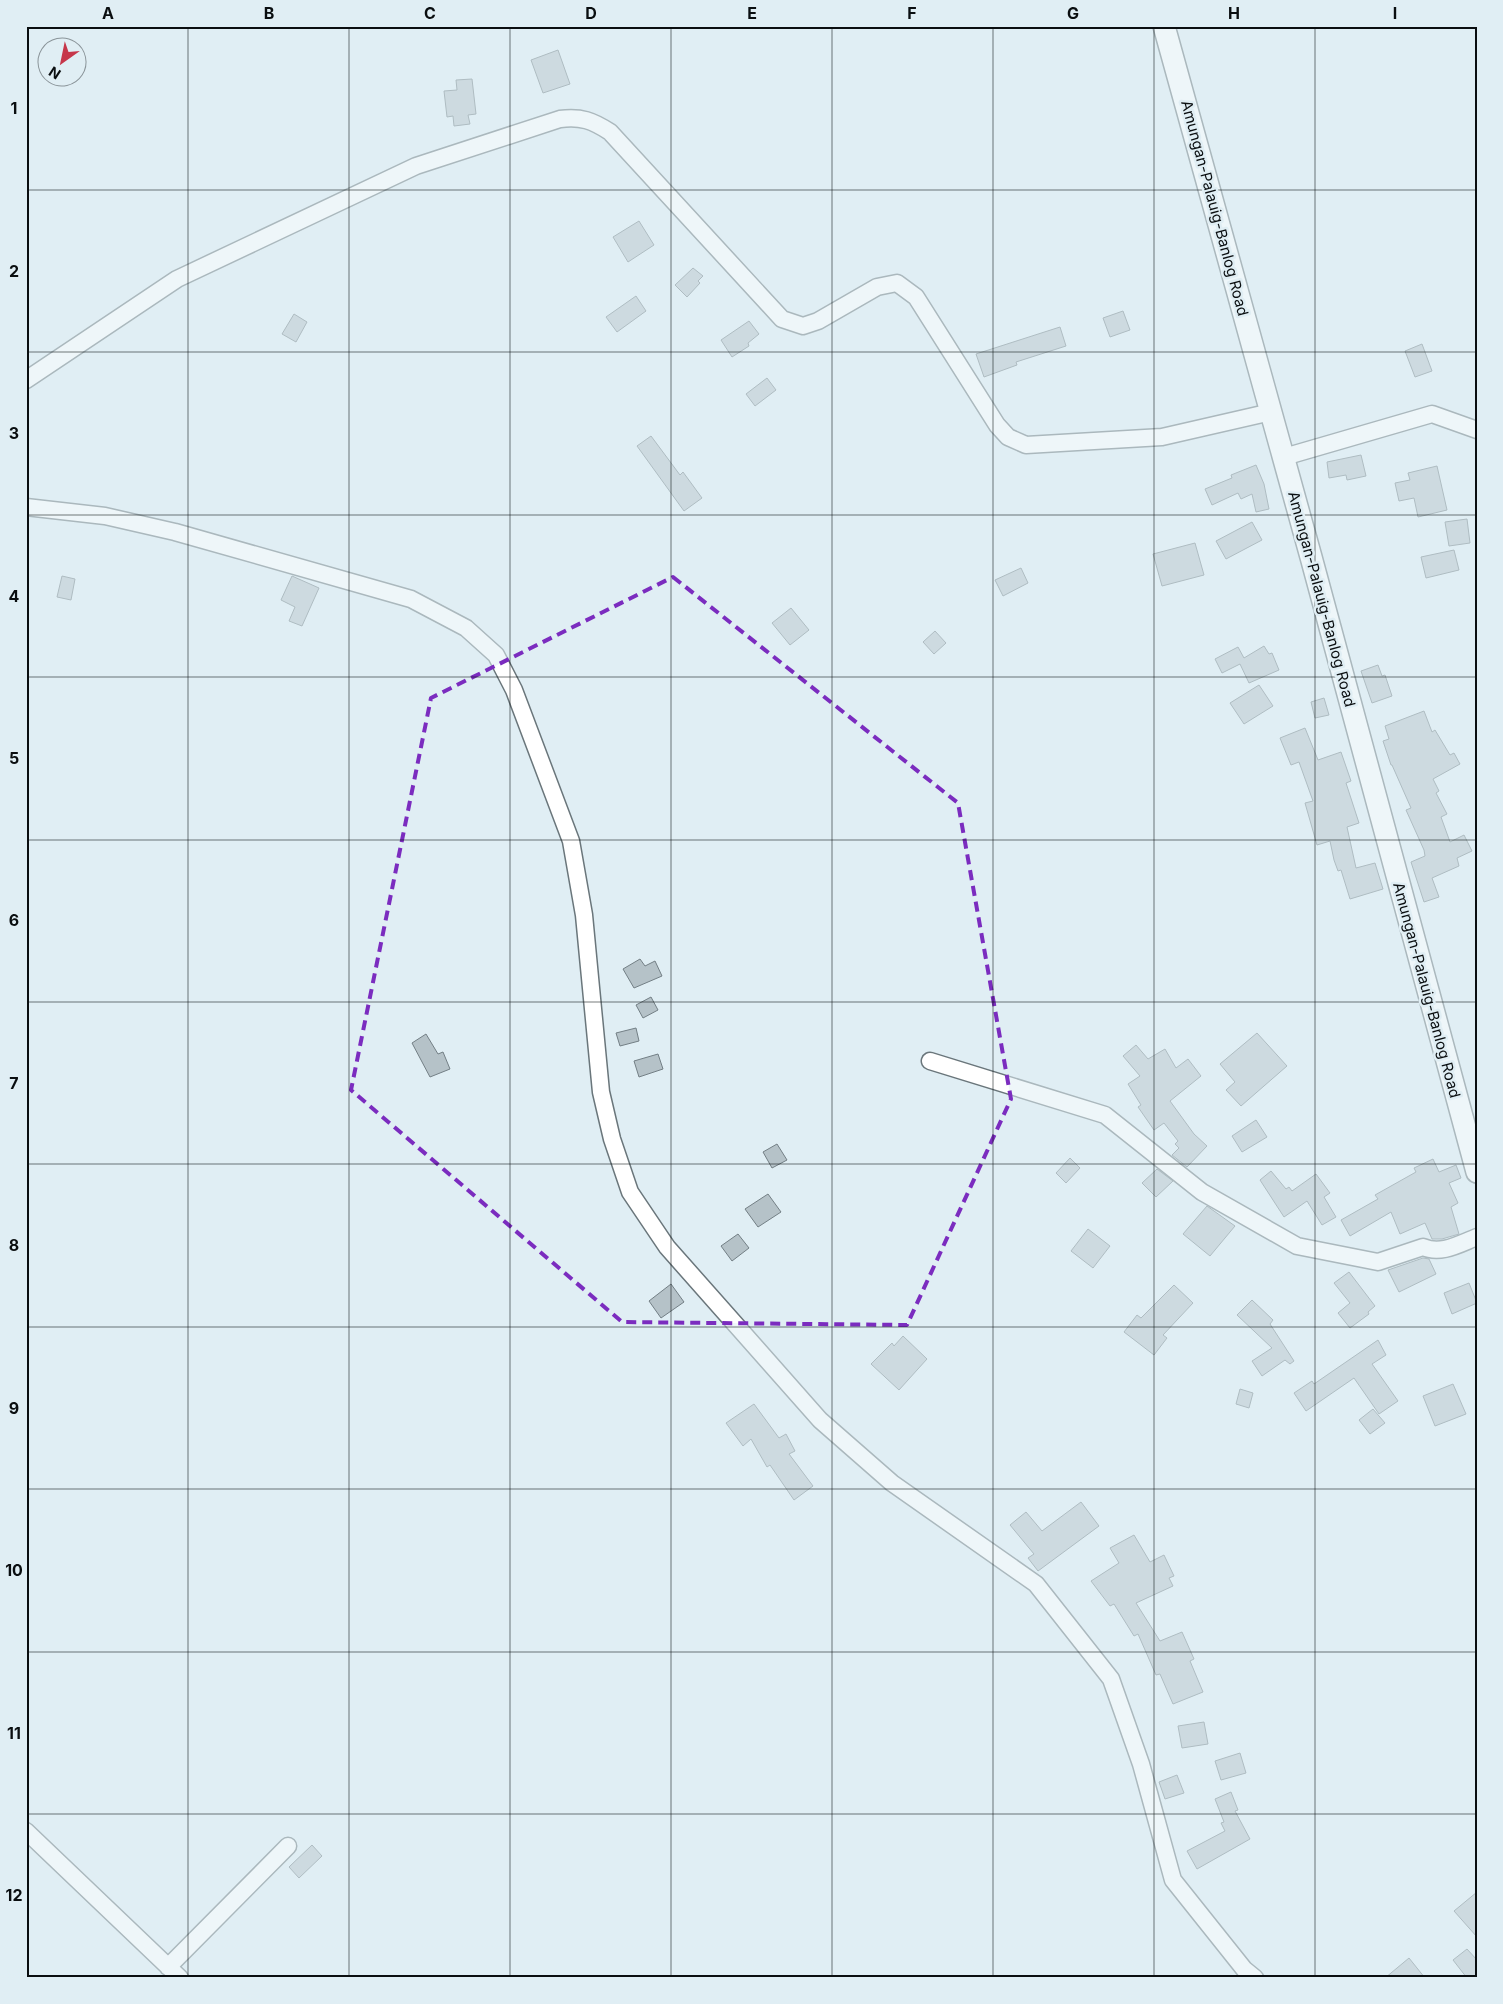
<svg xmlns="http://www.w3.org/2000/svg" width="1503" height="2004" viewBox="0 0 1503 2004" font-family="Inter,sans-serif">
	<rect width="100%" height="100%" fill="#e0eef4"/>
	<!-- building -->
	<path fill="#b5c2c8" stroke="#737f85" d="M558 50 570 84 543 93 531 60Z
		M472 79 476 114 468 115 470 124 454 126 453 116 447 117 444 91 457 90 456 80Z
		M639 221 654 245 628 262 613 237Z
		M693 268 703 276 698 281 700 283 687 297 675 285Z
		M636 296 646 311 617 332 606 317Z
		M1123 311 1130 330 1110 337 1103 318Z
		M294 314 307 322 296 342 282 334Z
		M749 321 759 334 748 343 749 346 732 357 721 340Z
		M1060 327 1066 346 1016 362 1017 365 984 377 976 354Z
		M1422 344 1432 371 1415 377 1405 351Z
		M767 378 776 390 755 406 746 394Z
		M651 436 680 475 683 472 702 498 684 511 637 446Z
		M1361 455 1366 476 1347 480 1346 475 1329 478 1327 462Z
		M1256 465 1264 484 1269 509 1256 512 1252 494 1241 499 1238 493 1212 505 1205 489 1232 478 1231 475Z
		M1437 466 1447 510 1418 517 1414 498 1399 501 1395 483 1410 480 1408 473Z
		M1467 519 1470 543 1449 546 1445 522Z
		M1252 522 1262 540 1226 559 1216 541Z
		M1195 543 1204 575 1162 586 1153 554Z
		M1454 550 1459 570 1426 578 1421 557Z
		M1021 568 1028 583 1003 596 995 580Z
		M62 576 75 579 71 600 57 597Z
		M292 576 319 588 302 626 289 621 295 607 281 600Z
		M791 608 809 630 790 645 772 623Z
		M935 631 946 643 934 654 923 642Z
		M1264 646 1269 654 1272 653 1279 670 1249 683 1240 664 1222 673 1215 659 1238 647 1244 658Z
		M1378 665 1382 676 1385 675 1392 696 1372 703 1361 671Z
		M1259 685 1273 706 1244 724 1230 703Z
		M1324 698 1329 715 1315 718 1311 702Z
		M1424 711 1432 732 1435 730 1450 755 1454 753 1460 764 1433 779 1439 791 1436 793 1447 814 1441 817 1450 842 1464 835 1472 851 1457 858 1459 866 1432 878 1439 897 1424 902 1411 862 1425 856 1424 850 1406 810 1411 808 1392 765H1391L1383 741 1389 739 1385 726Z
		M1305 728 1318 760 1341 752 1351 781 1346 783 1359 823 1347 827 1356 868 1375 863 1383 889 1350 899 1341 870 1338 871 1334 860 1330 841 1317 845 1305 803 1313 801 1299 762 1291 765 1280 738Z
		M640 959 645 966 655 961 662 976 634 988 623 969Z
		M651 997 658 1010 643 1018 636 1005Z
		M636 1028 639 1041 620 1046 616 1033Z
		M1257 1033 1287 1066 1241 1106 1226 1090 1235 1082 1220 1064Z
		M426 1034 438 1054 443 1052 450 1069 430 1077 412 1043Z
		M1136 1045 1148 1059 1165 1049 1176 1068 1188 1059 1201 1076 1170 1101 1194 1134 1207 1146 1187 1167 1172 1155 1179 1148 1175 1144 1178 1141 1164 1123 1154 1130 1138 1107 1141 1105 1128 1084 1140 1076 1123 1056Z
		M658 1054 663 1069 639 1077 634 1061Z
		M1256 1120 1267 1137 1242 1152 1232 1136Z
		M777 1144 787 1160 772 1168 763 1152Z
		M1070 1158 1080 1168 1066 1183 1056 1173Z
		M1433 1159 1439 1172 1456 1165 1461 1178 1449 1183 1458 1203 1451 1207 1459 1234 1442 1239H1432L1425 1223 1400 1234 1391 1212 1350 1236 1341 1220 1378 1199 1375 1195 1416 1172 1414 1168Z
		M1157 1169 1173 1181 1156 1197 1142 1183Z
		M1271 1171 1286 1189 1289 1187 1292 1191 1316 1174 1330 1193 1324 1197 1336 1217 1322 1225 1307 1201 1284 1217 1260 1180Z
		M768 1194 781 1212 758 1227 745 1209Z
		M1207 1206 1235 1226 1210 1256 1183 1234Z
		M1088 1229 1110 1246 1093 1268 1071 1251Z
		M738 1234 749 1248 732 1261 721 1246Z
		M1423 1258 1429 1259 1436 1274 1399 1292 1388 1270Z
		M1349 1272 1375 1306 1368 1312 1369 1314 1350 1328 1338 1313 1350 1303 1334 1283Z
		M1469 1283 1477 1303 1452 1314 1444 1293Z
		M671 1284 684 1302 661 1318 649 1301Z
		M1174 1285 1193 1303 1163 1335 1167 1338 1154 1355 1124 1332 1137 1315 1141 1318Z
		M1252 1300 1273 1320 1270 1324 1294 1361 1290 1364 1285 1360 1262 1376 1252 1361 1272 1348 1237 1315Z
		M903 1336 927 1359 899 1390 871 1364 892 1343 894 1346Z
		M1378 1340 1386 1355 1372 1364 1398 1401 1379 1414 1354 1378 1306 1411 1294 1393 1312 1381 1314 1384Z
		M1453 1384 1466 1414 1435 1426 1423 1396Z
		M1240 1389 1253 1393 1249 1408 1236 1404Z
		M754 1404 779 1438 786 1434 795 1451 789 1454 813 1486 794 1500 770 1465 767 1467 751 1439 743 1446 726 1423Z
		M1373 1409 1385 1423 1370 1434 1359 1420Z
		M1081 1502 1099 1526 1038 1571 1028 1558 1034 1554 1010 1525 1026 1512 1042 1531Z
		M1134 1535 1150 1562 1164 1555 1174 1576 1169 1578 1173 1586 1136 1603 1160 1641 1182 1632 1194 1659 1190 1661 1203 1692 1173 1704 1160 1674 1156 1675 1138 1634 1134 1636 1114 1604 1110 1606 1091 1581 1119 1563 1110 1548Z
		M1204 1722 1208 1744 1182 1748 1178 1726Z
		M1240 1753 1246 1773 1221 1780 1215 1761Z
		M1177 1775 1184 1793 1165 1799 1159 1782Z
		M1231 1792 1238 1810 1235 1811 1250 1839 1197 1869 1187 1851 1225 1831 1221 1823 1224 1822 1215 1799Z
		M312 1845 322 1856 299 1878 289 1867Z
		M1477 1892V1937L1454 1911Z
		M1467 1949 1477 1960V1978H1467L1453 1960Z
		M1409 1958 1425 1978H1385Z"/>
	<g fill="none" stroke-linecap="round" stroke-linejoin="round">
		<!-- minor casing -->
		<g stroke="#6a767b" stroke-width="19">
			<path id="minor" d="M26 380 177 279 416 166 560 119C581 116 593 121 610 132L782 319 803 326 818 321 877 287 897 283 916 297 997 425 1008 437 1026 445 1162 437 1271 412
				M1284 457 1432 414 1477 430
				M26 507 105 516 175 532 411 599 466 628 496 655 514 690 571 841 584 915 601 1092 612 1139 630 1192 667 1247 820 1420 892 1483 1036 1584 1111 1679 1141 1764 1173 1880 1244 1969 1255 1978
				M930 1061 1105 1115 1202 1192 1297 1246 1378 1262 1423 1247C1441 1255 1459 1244 1477 1237
				M26 1831 180 1978
				M168 1967 288 1846"/>
		</g>
		<!-- major casing -->
		<g stroke="#6a767b" stroke-width="24">
			<path id="major" d="M1164 26 1311 557 1477 1172"/>
		</g>
		<!-- minor -->
		<use href="#minor" stroke="#fff" stroke-width="16"/>
		<!-- major -->
		<use href="#major" stroke="#fff" stroke-width="21"/>
	</g>
	<!-- marked area -->
	<path d="M0 0H1503V2004H0ZM673 577 958 803 1011 1099 907 1325 622 1322 351 1090 431 698Z" fill="#e0eef4" fill-opacity=".55" fill-rule="evenodd"/>
	<path fill="none" stroke="#7b2cbf" stroke-width="4" stroke-dasharray="10 6" stroke-linejoin="round" d="M673 577 958 803 1011 1099 907 1325 622 1322 351 1090 431 698Z"/>
	<!-- grid -->
	<path fill="none" stroke="#0a0e10" stroke-width="1" stroke-opacity="0.55" d="M188 26V1978M349 26V1978M510 26V1978M671 26V1978M832 26V1978M993 26V1978M1154 26V1978M1315 26V1978M26 190H1477M26 352H1477M26 515H1477M26 677H1477M26 840H1477M26 1002H1477M26 1164H1477M26 1327H1477M26 1489H1477M26 1652H1477M26 1814H1477"/>
	<g text-anchor="middle" dominant-baseline="central" stroke-width="5" stroke-linejoin="round" paint-order="stroke">
		<!-- street labels -->
		<g font-size="15" fill="#0a0e10" stroke="#e0eef4">
			<text transform="translate(1215 208) rotate(75)">Amungan-Palauig-Banlog Road</text>
			<text transform="translate(1322 599) rotate(75)">Amungan-Palauig-Banlog Road</text>
			<text transform="translate(1427 990) rotate(75)">Amungan-Palauig-Banlog Road</text>
		</g>
	</g>
	<!-- border -->
	<rect width="1503" height="2004" fill="none" stroke="#e0eef4" stroke-width="55"/>
	<!-- north arrow -->
	<g transform="translate(62 62) rotate(213)"><circle r="24" fill="#e0eef4" stroke="#8a9499"/>
	<path d="M0-4L9 19L0 12L-9 19Z" fill="#c6364a"/>
	<text y="-8" font-size="14" font-weight="bold" text-anchor="middle" fill="#0a0e10">N</text>
	</g>
	<rect x="28" y="28" width="1448" height="1948" fill="none" stroke="#0a0e10" stroke-width="2"/>
	<g font-size="16" text-anchor="middle" font-weight="bold" fill="#0a0e10">
		<text x="108" y="19">A</text>
		<text x="269" y="19">B</text>
		<text x="430" y="19">C</text>
		<text x="591" y="19">D</text>
		<text x="752" y="19">E</text>
		<text x="912" y="19">F</text>
		<text x="1073" y="19">G</text>
		<text x="1234" y="19">H</text>
		<text x="1395" y="19">I</text>
		<text x="14" y="114">1</text>
		<text x="14" y="277">2</text>
		<text x="14" y="439">3</text>
		<text x="14" y="602">4</text>
		<text x="14" y="764">5</text>
		<text x="14" y="926">6</text>
		<text x="14" y="1089">7</text>
		<text x="14" y="1251">8</text>
		<text x="14" y="1414">9</text>
		<text x="14" y="1576">10</text>
		<text x="14" y="1739">11</text>
		<text x="14" y="1901">12</text>
	</g>
</svg>
